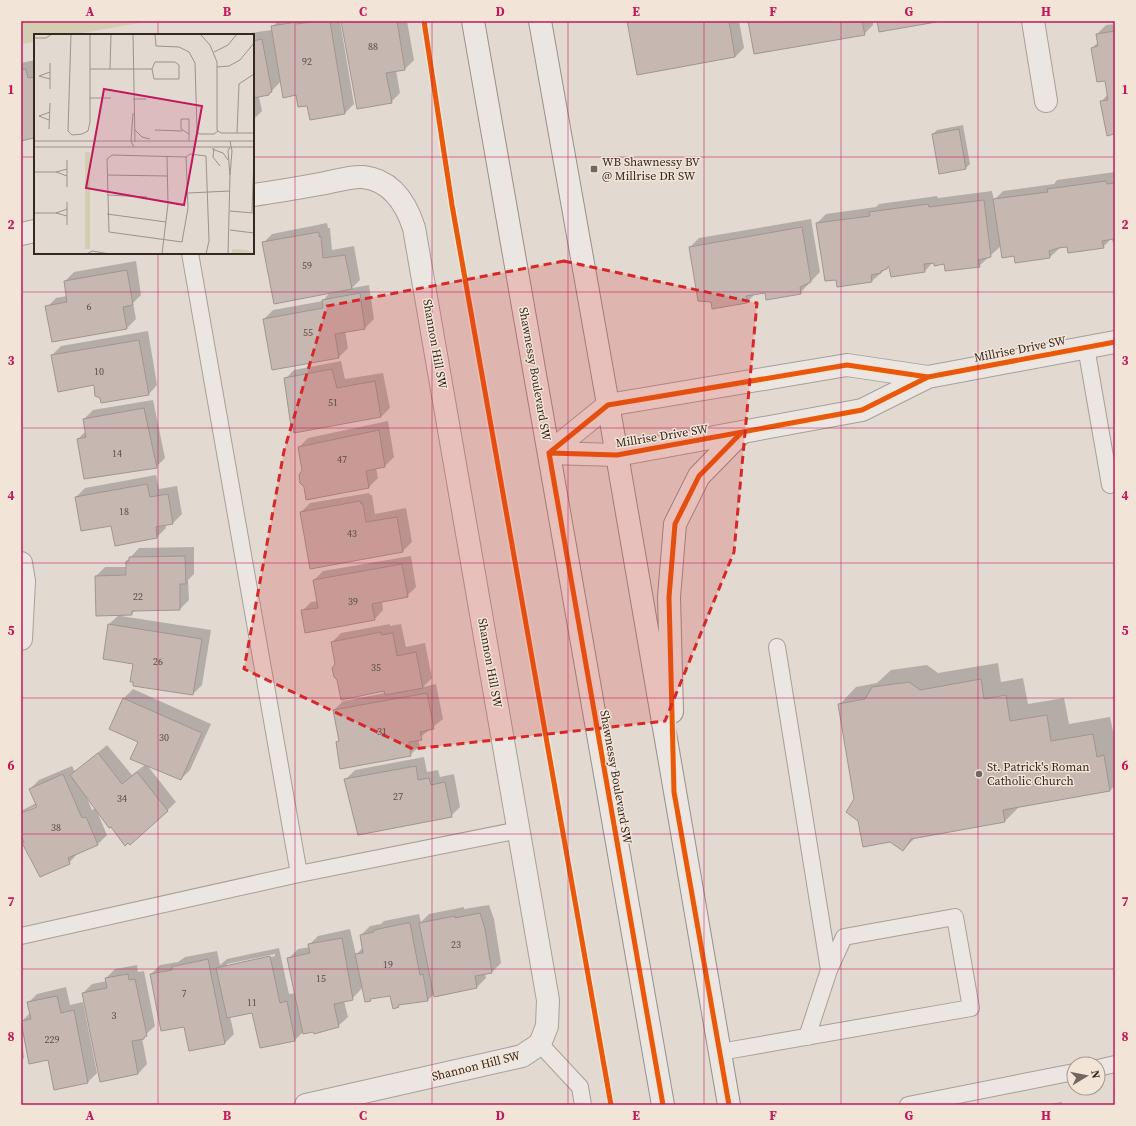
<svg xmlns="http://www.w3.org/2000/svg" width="1136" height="1126" viewBox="0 0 1136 1126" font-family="'Source Serif 4',serif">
	<rect width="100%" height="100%" fill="#e2d9d1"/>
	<!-- green -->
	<path fill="#d3cdb4" d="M21 21H150L72 35H35V42L21 44Z"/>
	<!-- shadow -->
	<path fill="#0003" fill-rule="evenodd" d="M278 21H340L354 104 345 113 310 119 308 105 281 81 269 94 259 97 262 111 253 120V35H237L272 30V27Z
		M343 21H407L414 60 405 69 396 70 400 93 391 102Z
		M628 21H739L744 48 735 57 637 74Z
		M749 21H873V25L864 34Z
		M1115 24V133L1101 102 1108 94 1106 80 1092 48 1098 42 1097 34 1106 25Z
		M35 60V140L34 137 21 140V63Z
		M963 125 970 164 966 168 939 172 933 134 937 130Z
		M1115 172V241L1112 238 1103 247 1068 245 1060 248 1050 257 1016 262 1015 255 1001 246 979 266 934 261 925 271 890 265 872 281 838 286 817 223 826 214 876 207 879 204 937 196 938 198 992 191 994 200 1003 191 1054 184 1057 180Z
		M811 219 820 272 800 293 765 292 756 293 747 302 713 308 690 247 699 238Z
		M327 223 328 228H330L332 250 354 246 360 280 352 288 369 285 374 319 365 328 345 331 348 348 339 357 264 319 273 310 323 301 330 292 263 243 272 234Z
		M136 261 141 295 133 303 136 319 127 328 47 307 56 298 67 296 65 281 74 272Z
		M148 331 157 385 148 395 94 384 52 355 61 346Z
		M341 361 345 379 383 373 390 408 381 417 285 379 294 370Z
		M153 400 165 458 156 467 78 439 86 431 84 419 93 410Z
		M388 421 394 457 385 466 376 468 378 478 369 487 307 499 299 447 308 438Z
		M156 475 159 489 177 486 182 514 173 523 165 525 166 528 157 537 115 544 112 525 76 497 85 488Z
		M369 493 370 495H372L375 514 406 508 412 542 403 551 301 512 310 503Z
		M194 547V574L188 580 189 600 180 609 136 610 131 614 121 616 211 630 202 685 193 694 134 663 109 624 119 615 96 576 105 567H127V561L139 548Z
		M411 556 416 587 407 596 382 601 383 610 374 620 302 611 311 602 318 601 314 580 323 571Z
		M390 624V626L401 624 406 647 425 643 432 678 423 687 436 684 443 719 418 739 420 746 410 755 337 742 340 739 334 710 343 701 385 693V690L336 664 332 642 341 633Z
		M998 663 1001 682 1023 678 1028 704 1064 698 1069 724 1110 717 1115 740V785L1110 791 1020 806 1005 821 916 837 903 850 856 799 839 705 856 687 877 683 891 670 927 665 938 673Z
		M133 689 211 724 190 770 181 779 147 765 176 802 150 827 130 843 128 842 126 844 96 809 107 835 98 844 78 853 69 863 28 852 21 835V811L36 803 30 789 39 780 72 766 75 772 107 745 132 775 146 764 124 698ZM86 796 96 808 92 810ZM41 804 42 806 23 814V812Z
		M424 757 427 772 438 770 440 777 454 774 460 807 451 816 346 779 355 770Z
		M489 905 494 919 501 963 492 972 485 973 486 978 477 987 435 993 428 1000 401 1003 398 1006 391 995 372 997 370 1000 363 987 352 999 344 1001 348 1017 338 1026 304 1031 295 1040 261 1047 253 1011 230 1016 234 1034 225 1043 190 1049 185 1025 151 974 160 965 178 962 185 957 217 951 220 965 227 959 279 948 289 994 296 993 289 958 298 949 310 947 309 945 318 936 350 929 356 955 363 947 361 935 370 926 381 924 384 921 419 914 421 922 429 914 464 907V909ZM275 954V956L227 966V964Z
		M137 965 138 972 144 971 155 1026 142 1038 147 1064 138 1074 83 993 92 984 107 981 106 978 115 969Z
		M66 987 70 1005 83 1002 97 1073 88 1082 49 1059 30 1063 21 1028V1022L30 1013 28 1003 37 994Z
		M21 1031 24 1058 21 1061Z
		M1062 1102V1105H1043Z"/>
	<!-- building -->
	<path fill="#c6b7b1" stroke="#a29590" d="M317 21H330L345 114 310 120 307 106 298 107 296 95 283 98 271 26 297 22V24Z
		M341 21H397L405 70 386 73 392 103 357 109Z
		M627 21H729L735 57 637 75Z
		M748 21H862L865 35 754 54Z
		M877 21H942L879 32Z
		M1115 31V138L1114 134 1107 136 1100 101 1108 100 1105 81 1097 82 1091 48 1098 46 1096 34Z
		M262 39 272 92 269 93V95L253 98V41Z
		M26 69 28 78 35 77V145L34 138 21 141V70Z
		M959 129 966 169 939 174 932 134Z
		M1106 181 1107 184 1115 183V242H1113V239L1102 241 1104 248 1068 253 1067 247 1058 248 1049 251 1050 258 1015 263 1014 256 1002 258 993 199 1048 192 1047 189Z
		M984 200 991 257 978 260 980 267 945 271 944 264 934 266V263L924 264 925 272 891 277 889 267H887V269L881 271V273L871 275 872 282 837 287 836 280 825 281 816 223 870 216 869 212 928 204 929 207Z
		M802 227 811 282 800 287 801 294 766 300 765 293 746 296 747 303 712 309 711 302 698 301 689 247Z
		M319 232V237L321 236 323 258 345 255 352 289 274 304 262 242Z
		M127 270 133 305 123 307 127 329 52 342 45 306 67 302 64 281Z
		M360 293 365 329 335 334 339 358 272 370 263 319 323 308 322 300Z
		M139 340 149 395 101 403 100 398 95 396 94 385 58 392 51 355Z
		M332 369 337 388 375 381 381 417 294 433 293 427H291L284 378Z
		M144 408 157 468 84 479 77 439 86 437 83 419Z
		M379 430 385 467 366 471 369 488 306 500 304 487 300 483 299 475 302 470 298 447Z
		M147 484 150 497 168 494 173 524 156 527 157 538 115 546 111 526 81 531 75 497Z
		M360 501 361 504H363L366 522 397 517 403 552 310 569 300 512Z
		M185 556 186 584H180V610L132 611V615L96 616 95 576 126 575V561H129V557Z
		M402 564 408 597 372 604 375 620 305 633 301 610 318 608 313 580Z
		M108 624 202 639 193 695 133 686V682H130L133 664 103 659Z
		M381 632V635L393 633 397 656 416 652 423 688 385 695 384 691 341 700 337 680 334 677 332 668 335 664 331 642Z
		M981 679 984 699 1006 695 1010 721 1047 715 1051 741 1093 734 1097 757 1104 755 1110 791 1003 810 1005 822 911 839 903 851 890 842 863 847 858 821 846 812 854 799 838 704 865 699 872 687 909 682 920 690Z
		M427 693 434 729 420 732 422 740 409 742 411 756 340 769 336 742 339 741 333 710Z
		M123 698 202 733 181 780 130 759 138 742 109 729Z
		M98 753 122 784 137 772 168 811 130 845 128 843 125 846 111 827 109 828 70 775Z
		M416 766 418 780 429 778 431 785 445 782 452 817 358 835 344 779Z
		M63 774 82 818 86 817 98 845 68 858 70 864 40 877 22 843 24 842 21 836V813L37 807 29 789Z
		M480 913 485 929 492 973 475 976 477 988 434 997 419 923 455 916V918Z
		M407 923H410L420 975 423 974 428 1001 398 1005 399 1007 393 1009 390 996 370 999 371 1001 365 1002 355 954 363 953 360 935 374 932V930Z
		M342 938 353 1000 334 1004 339 1027 314 1034 313 1032 303 1034 287 958 310 953 308 944Z
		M270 956 280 1003 287 1001 295 1041 260 1048 252 1013 227 1018 216 968Z
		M208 959 225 1044 189 1051 184 1027 161 1031 150 974 172 970V966H175Z
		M128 974 129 980 135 979 147 1036 144 1037V1039L132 1041 138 1074 100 1082 82 993 107 988 105 978Z
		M57 996 61 1013 74 1010 88 1083 54 1090 48 1060 29 1064 21 1021 31 1019 27 1002Z"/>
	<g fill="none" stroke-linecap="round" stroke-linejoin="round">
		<!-- lane casing -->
		<g stroke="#a89f99" stroke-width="18">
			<path id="lane" d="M190 253 299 874
				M1086 347 1110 485
				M777 647 829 970
				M21 936 299 874 519 830
				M540 1044 580 1087 583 1105
				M720 1052 971 1008 955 917 844 937 829 970 807 1037
				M1098 1068 1115 1064
				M908 1105 1074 1072"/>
		</g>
		<!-- street casing -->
		<g stroke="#a89f99" stroke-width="24">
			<path id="street" d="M1033 21 1046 101
				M253 195C275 192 298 188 320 184 333 182 350 176 363 177 391 180 406 203 414 228L548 1000 547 1026 540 1044 522 1056 306 1105
				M21 234 35 231
				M549 453 617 455 862 410 928 377 1115 342
				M549 453 608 405 847 365 928 377
				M21 563 24 581 21 639"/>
		</g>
		<!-- secondary casing -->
		<g stroke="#988f89" stroke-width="24">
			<path id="secondary" d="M473 21 663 1105
				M540 21 617 455 729 1105
				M672 712 669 597 675 524 699 476 741 433"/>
		</g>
		<!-- lane -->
		<use href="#lane" stroke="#ebe6e1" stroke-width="16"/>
		<!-- street -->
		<use href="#street" stroke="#ebe6e1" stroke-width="22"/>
		<!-- secondary -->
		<use href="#secondary" stroke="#ebe6e1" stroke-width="22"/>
		<!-- cycleway casing -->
		<g stroke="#f2e4d7" stroke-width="8">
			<path id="cycleway" d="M424 21 452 205 611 1105
				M549 453 663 1105
				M549 453 617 455 862 410 928 377 1115 342
				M549 453 608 405 847 365 928 377
				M729 1105 674 792 669 597 675 524 699 476 741 433"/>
		</g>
		<!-- cycleway -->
		<use href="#cycleway" stroke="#e8590c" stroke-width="5"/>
	</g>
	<!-- marked area -->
	<path fill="#d62828" fill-opacity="0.2" stroke="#d62828" stroke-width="3" stroke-dasharray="8 5" stroke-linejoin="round" d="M564 261 757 303 734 552 665 721 413 749 244 669 284 451 327 306Z"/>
	<!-- grid -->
	<path fill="none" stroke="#c2185b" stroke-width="1" stroke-opacity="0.55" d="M158 21V35M295 21V1105M432 21V1105M568 21V1105M704 21V1105M841 21V1105M978 21V1105M21 157H35M253 157H1115M158 253V1105M21 292H1115M21 428H1115M21 563H1115M21 698H1115M21 834H1115M21 969H1115"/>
	<!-- markers -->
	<g fill="#73655f" stroke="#f2e4d7" stroke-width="1.5">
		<rect x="590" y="165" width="8" height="8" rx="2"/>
		<circle cx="979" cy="774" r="4"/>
	</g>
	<g text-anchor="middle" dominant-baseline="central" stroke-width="3" stroke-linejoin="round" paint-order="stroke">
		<!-- number labels -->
		<g font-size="10" fill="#5b4b45">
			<text x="373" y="46">88</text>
			<text x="307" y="61">92</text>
			<text x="307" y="265">59</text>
			<text x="89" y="306">6</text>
			<text x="308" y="332">55</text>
			<text x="99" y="371">10</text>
			<text x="333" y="402">51</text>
			<text x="117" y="453">14</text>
			<text x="342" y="459">47</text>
			<text x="124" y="511">18</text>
			<text x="352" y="533">43</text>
			<text x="138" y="596">22</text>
			<text x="353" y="601">39</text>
			<text x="158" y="661">26</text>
			<text x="376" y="667">35</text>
			<text x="382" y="731">31</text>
			<text x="164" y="737">30</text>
			<text x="398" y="796">27</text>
			<text x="122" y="798">34</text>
			<text x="56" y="827">38</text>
			<text x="456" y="944">23</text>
			<text x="388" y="964">19</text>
			<text x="321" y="978">15</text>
			<text x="184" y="993">7</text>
			<text x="252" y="1002">11</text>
			<text x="114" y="1015">3</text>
			<text x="52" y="1039">229</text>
		</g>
		<!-- poi labels -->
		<g font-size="12" fill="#372721" stroke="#f2e4d7" text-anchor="start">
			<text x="602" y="162">WB Shawnessy BV<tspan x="602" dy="14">@ Millrise DR SW</tspan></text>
			<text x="987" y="767">St. Patrick's Roman<tspan x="987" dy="14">Catholic Church</tspan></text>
		</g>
		<!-- street labels -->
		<g font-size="12" fill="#372721" stroke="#f2e4d7">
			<text transform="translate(435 344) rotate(80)">Shannon Hill SW</text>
			<text transform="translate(1020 349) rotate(-11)">Millrise Drive SW</text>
			<text transform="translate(535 374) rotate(80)">Shawnessy Boulevard SW</text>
			<text transform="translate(662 436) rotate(-9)">Millrise Drive SW</text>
			<text transform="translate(490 663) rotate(80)">Shannon Hill SW</text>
			<text transform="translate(616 777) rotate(80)">Shawnessy Boulevard SW</text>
			<text transform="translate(476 1066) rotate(-14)">Shannon Hill SW</text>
		</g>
	</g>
	<!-- overview -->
	<g transform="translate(34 34)">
		<rect width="220" height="220" fill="#e2d9d1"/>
		<path d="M51 118H56V215H51ZM198 215 213 216 220 220 198 219Z" fill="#d3cdb4"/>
		<path fill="none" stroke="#9e928b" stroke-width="1" d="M37 0 34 97 38 101 48 100 54 97 56 88V0M99 0 101 108M121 0 122 12 145 13 155 18 161 29 163 97 165 100H180L184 97M166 0 176 11 183 28V96L187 99H220M0 4H12L18 0M180 18 194 11 203 0M183 33 195 32 206 26 220 9M56 35H118L121 28H141L145 31V45H120L118 35M76 35 77 0M16 38 5 42 16 45M16 55V29M56 64H77M99 65H112M99 79 97 107 100 113M15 86 5 82 16 78M15 95 16 69M101 96 108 103 116 105M121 96 148 97M203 99 205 50 220 40M155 100 147 95V85H155V107M0 107H220M0 113H220M180 114 179 123 186 132M178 115 189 119 194 126M78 121 152 123 154 174 148 208 75 198 73 125ZM152 123 156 120 172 122 175 207 172 220M33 126V153M0 138H22M73 141 133 142M196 141 198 117 196 107M33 142 22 138 33 135M154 159 196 157M73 161 113 163M33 168V191M33 175 22 179 33 182M196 177 219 179M218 178 220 122M0 179H22M73 180 132 188M196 196 220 199M53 220 58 217 76 220M128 220 134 170 133 122M194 220 196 142 194 117 196 113"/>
		<path fill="#c2185b" fill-opacity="0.15" stroke="#c2185b" stroke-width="2" d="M70 55 168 72 150 171 52 154Z"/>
		<rect width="220" height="220" fill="none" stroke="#372721" stroke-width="2"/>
	</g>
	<!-- border -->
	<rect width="1136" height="1126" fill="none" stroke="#f2e4d7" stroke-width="44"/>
	<!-- north arrow -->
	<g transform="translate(1086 1076) rotate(80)"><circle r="19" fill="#f2e4d7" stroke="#a7988e"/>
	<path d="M0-3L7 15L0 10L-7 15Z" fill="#73655f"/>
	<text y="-6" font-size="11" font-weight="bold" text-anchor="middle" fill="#372721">N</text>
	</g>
	<rect x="22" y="22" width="1092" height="1082" fill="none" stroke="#c2185b" stroke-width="1.5"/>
	<g font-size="13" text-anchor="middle" font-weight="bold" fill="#c2185b">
		<text x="90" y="16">A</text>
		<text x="227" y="16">B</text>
		<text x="363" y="16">C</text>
		<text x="500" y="16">D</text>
		<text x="636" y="16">E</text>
		<text x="773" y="16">F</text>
		<text x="909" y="16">G</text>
		<text x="1046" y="16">H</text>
		<text x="11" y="94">1</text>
		<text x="1125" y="94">1</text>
		<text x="11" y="229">2</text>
		<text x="1125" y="229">2</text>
		<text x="11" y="365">3</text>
		<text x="1125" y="365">3</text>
		<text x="11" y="500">4</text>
		<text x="1125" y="500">4</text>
		<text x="11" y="635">5</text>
		<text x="1125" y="635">5</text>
		<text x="11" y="770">6</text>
		<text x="1125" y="770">6</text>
		<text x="11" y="906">7</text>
		<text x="1125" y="906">7</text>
		<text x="11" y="1041">8</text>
		<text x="1125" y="1041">8</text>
		<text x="90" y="1120">A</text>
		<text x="227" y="1120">B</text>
		<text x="363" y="1120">C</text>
		<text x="500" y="1120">D</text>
		<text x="636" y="1120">E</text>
		<text x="773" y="1120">F</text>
		<text x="909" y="1120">G</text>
		<text x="1046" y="1120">H</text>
	</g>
</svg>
